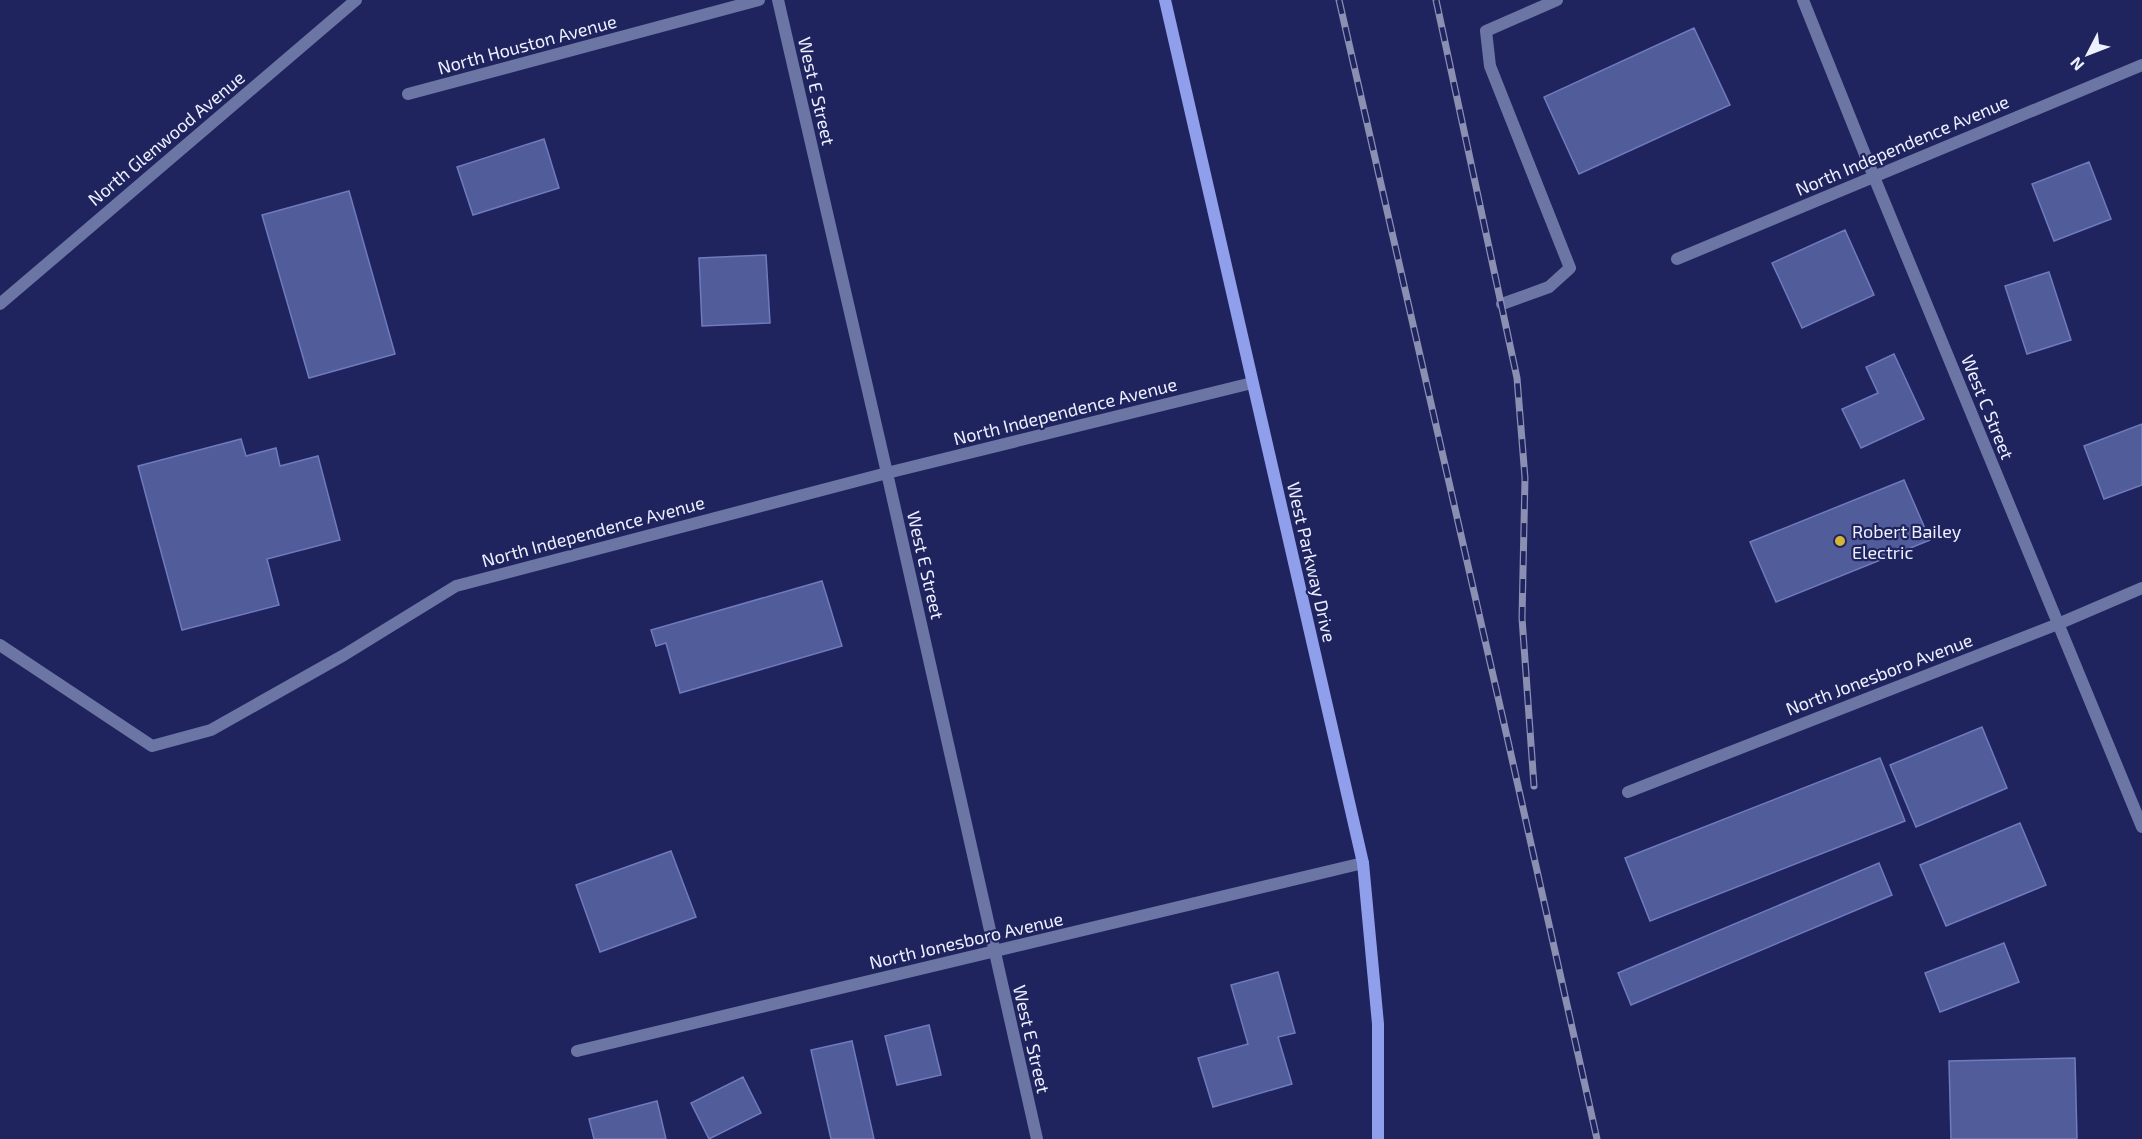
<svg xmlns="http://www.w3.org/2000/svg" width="2142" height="1139" viewBox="0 0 2142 1139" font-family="'Exo 2',sans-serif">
	<rect width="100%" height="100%" fill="#20245e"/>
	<!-- building -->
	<path fill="#515c9b" stroke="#6f7bbe" stroke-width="1.5" d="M1694 28 1730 105 1579 174 1544 97Z
		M544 139 559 188 473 215 457 167Z
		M2089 162 2111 219 2054 241 2032 184Z
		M349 191 395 354 309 378 262 215Z
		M1845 230 1874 295 1802 328 1772 263Z
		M766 255 770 323 702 326 699 258Z
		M2049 272 2071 340 2027 354 2005 286Z
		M1894 354 1924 419 1861 448 1842 409 1878 393 1866 367Z
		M2142 424V485L2104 499 2084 446Z
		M241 439 246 456 276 448 280 466 318 456 340 540 267 559 279 605 182 630 138 466Z
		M1904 480 1930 540 1776 602 1750 542Z
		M822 581 842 646 680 693 666 643 656 646 651 630Z
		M1982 727 2007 788 1916 827 1890 765Z
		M1880 758 1905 821 1650 921 1625 858Z
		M2020 823 2046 885 1946 926 1920 865Z
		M671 851 696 917 600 952 576 885Z
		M1879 863 1892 895 1631 1005 1618 973Z
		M2004 943 2019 982 1940 1012 1925 973Z
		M1278 972 1295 1033 1278 1037 1292 1084 1213 1107 1198 1058 1248 1044 1231 985Z
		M929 1025 941 1075 897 1085 885 1036Z
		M852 1041 874 1139H831L811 1050Z
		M2075 1058 2077 1139H1951L1949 1061Z
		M743 1077 761 1113 709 1139 691 1103Z
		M657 1101 666 1139H594L589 1119Z"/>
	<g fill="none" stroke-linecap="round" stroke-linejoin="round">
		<!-- lane -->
		<path stroke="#6c76a5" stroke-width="12" d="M1502 304 1549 287 1570 268 1490 66 1486 31 1557 0"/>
		<!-- street -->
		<path stroke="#6c76a5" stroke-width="12" d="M778 0 887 473 1037 1139
			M1803 0 1874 177 2142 827
			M408 94 759 0
			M1677 259 2142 65
			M0 304 356 0
			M0 645 152 746 211 730 344 655 456 586 887 473 1252 383
			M1628 792 2058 624 2142 588
			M577 1051 1363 863"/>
		<!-- secondary -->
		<path stroke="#909feb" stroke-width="12" d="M1165 0 1363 863 1378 1024V1139"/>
		<!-- rail casing -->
		<g stroke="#8b8fb2" stroke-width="7">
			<path id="rail" d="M1339 0 1508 741 1597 1139
				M1436 0 1517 378 1525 478 1522 618 1534 786"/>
		</g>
		<!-- rail -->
		<use href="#rail" stroke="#20245e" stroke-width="4.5" stroke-dasharray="14" stroke-linecap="butt"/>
	</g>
	<!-- markers -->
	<circle fill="#d5b535" stroke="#20245e" stroke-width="2" cx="1840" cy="541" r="6"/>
	<g text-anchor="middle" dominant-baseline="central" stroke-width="4.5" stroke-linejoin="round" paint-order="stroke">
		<!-- street labels -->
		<g font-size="18" fill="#ecf0ff" stroke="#20245e">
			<text transform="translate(527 44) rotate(-15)">North Houston Avenue</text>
			<text transform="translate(817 91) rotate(77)">West E Street</text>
			<text transform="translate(166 138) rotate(-40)">North Glenwood Avenue</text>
			<text transform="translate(1902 145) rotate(-23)">North Independence Avenue</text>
			<text transform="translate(1988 407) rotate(68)">West C Street</text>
			<text transform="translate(1065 411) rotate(-14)">North Independence Avenue</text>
			<text transform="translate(593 531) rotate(-15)">North Independence Avenue</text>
			<text transform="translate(1312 562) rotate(77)">West Parkway Drive</text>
			<text transform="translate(926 565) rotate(77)">West E Street</text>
			<text transform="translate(1879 674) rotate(-21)">North Jonesboro Avenue</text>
			<text transform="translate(966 940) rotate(-13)">North Jonesboro Avenue</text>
			<text transform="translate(1032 1039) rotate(77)">West E Street</text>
		</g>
		<!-- poi labels -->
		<g font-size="18" fill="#ecf0ff" stroke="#20245e" text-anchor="start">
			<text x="1852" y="531">Robert Bailey<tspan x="1852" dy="21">Electric</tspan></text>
		</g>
	</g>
	<!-- north arrow -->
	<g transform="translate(2088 54) rotate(228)" stroke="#20245e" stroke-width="4.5" paint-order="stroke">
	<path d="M0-4.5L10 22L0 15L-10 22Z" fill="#ecf0ff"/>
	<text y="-9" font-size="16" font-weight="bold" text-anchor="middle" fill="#ecf0ff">N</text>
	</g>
</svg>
